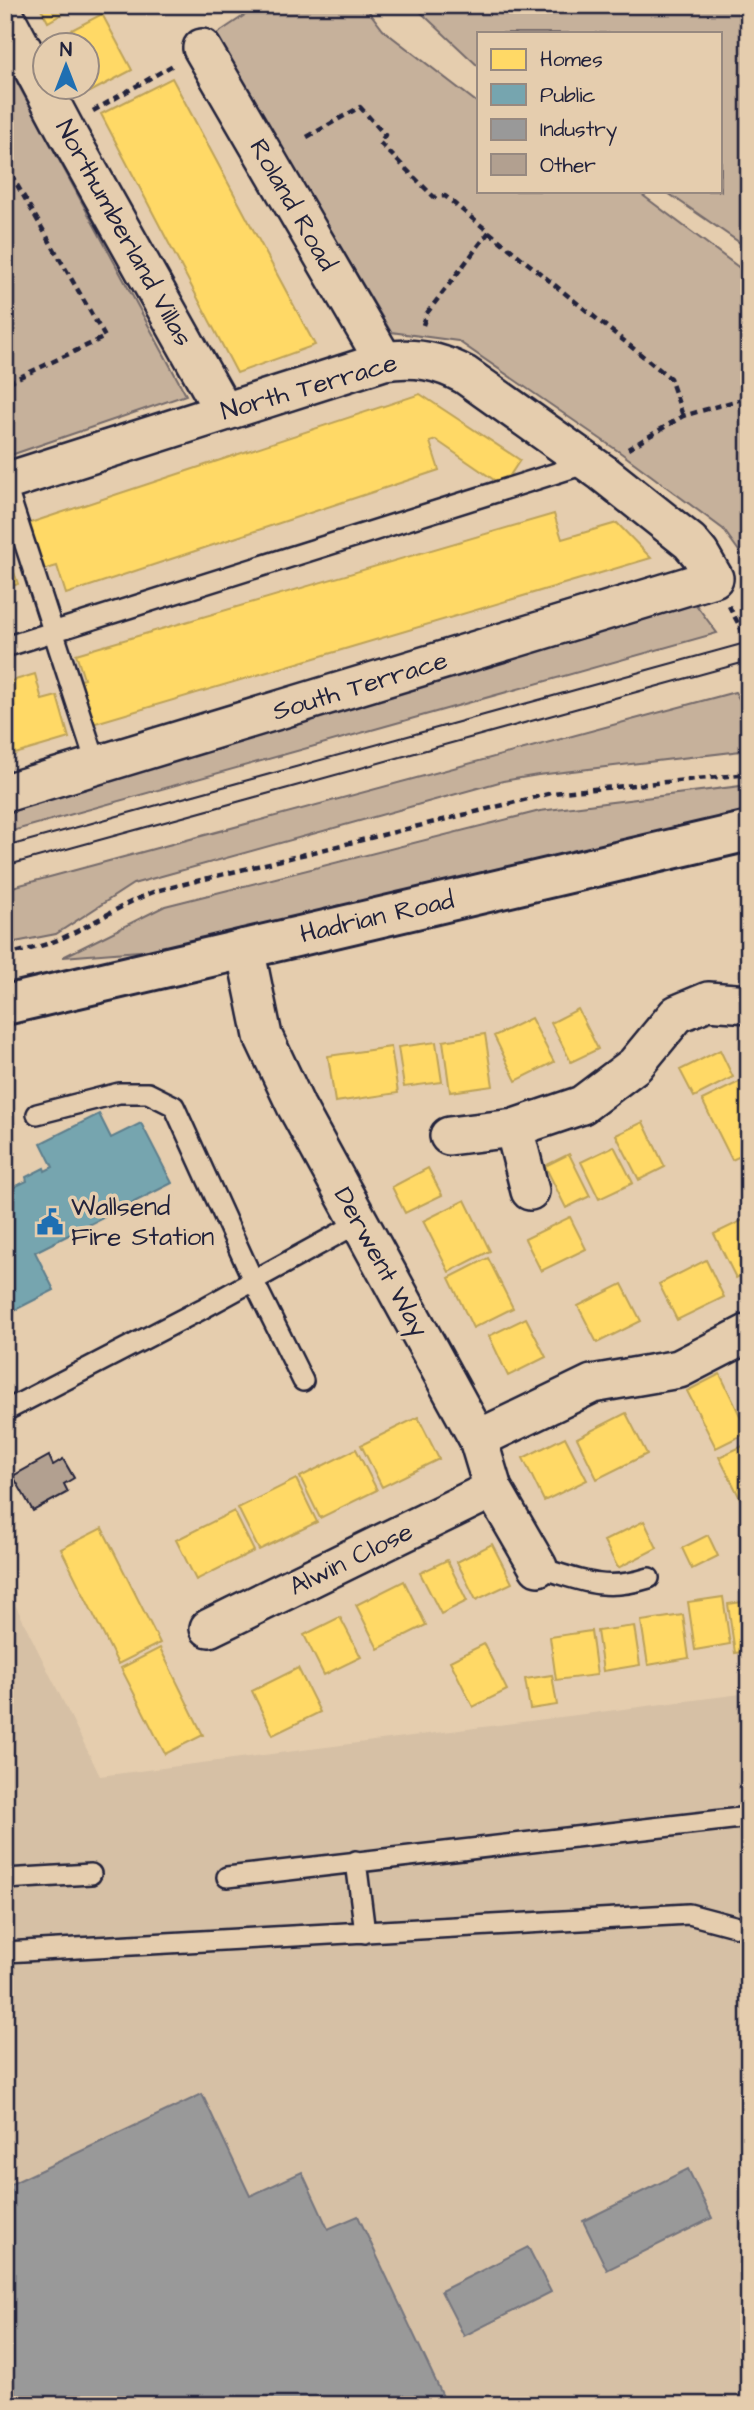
<svg xmlns="http://www.w3.org/2000/svg" width="754" height="2410" viewBox="0 0 754 2410" font-family="'Architects Daughter',sans-serif">
	<rect width="100%" height="100%" fill="#e5cdae"/>
	<filter id="ink" filterUnits="userSpaceOnUse"><feTurbulence type="fractalNoise" baseFrequency=".0143" numOctaves="2"/><feDisplacementMap in="SourceGraphic" scale="14" xChannelSelector="R" yChannelSelector="G"/><feConvolveMatrix kernelMatrix="1 2 1 2 8 2 1 2 1" color-interpolation-filters="sRGB"/></filter>
	<g filter="url(#ink)">
		<!-- built -->
		<path fill="#d6c0a5" d="M5 1584 100 1776 749 1693V2405H5Z"/>
		<!-- green -->
		<path fill="#c6b19b" stroke="#746a6b" stroke-width="2" d="M260 5H364L383 30 479 104V191H637L749 275V565L723 529 621 453 458 341 391 332 215 35Z
			M413 5H749V249L665 191H721V33H479V67Z
			M5 60 186 395 5 457Z
			M694 602 717 633 5 833V808Z
			M735 692 749 715V750L538 775 503 781 133 884 56 934 5 944V889Z
			M749 785V816L190 947 63 957 165 906 540 811Z"/>
		<!-- homes -->
		<path fill="#ffd966" stroke="#bda259" stroke-width="2" d="M39 5H78L48 22Z
			M102 14 132 70 90 92 88 87V46H65L60 36Z
			M172 78 315 345 237 373 101 114Z
			M420 394 520 460 503 486 436 440 430 442 439 470 66 594 57 566 43 570 27 524Z
			M554 514 562 539 617 523 651 558 89 725 77 681 84 679 76 654Z
			M5 546 18 584 5 589Z
			M35 674 42 700 57 696 69 738 5 757V683Z
			M578 1009 598 1049 571 1062 551 1023Z
			M531 1018 554 1062 516 1081 494 1036Z
			M485 1034 493 1086 450 1092 443 1041Z
			M436 1042 442 1082 404 1087 398 1047Z
			M391 1047 398 1093 335 1102 328 1056Z
			M720 1050 733 1077 694 1097 680 1070Z
			M741 1081 749 1097V1152L732 1160 702 1100Z
			M643 1122 665 1167 639 1180 616 1135Z
			M614 1146 633 1183 599 1199 581 1162Z
			M569 1154 590 1196 566 1208 545 1166Z
			M428 1168 442 1195 405 1213 392 1187Z
			M465 1200 490 1251 449 1272 423 1221Z
			M570 1217 586 1249 541 1271 525 1239Z
			M749 1217V1272L736 1278 714 1234Z
			M488 1258 513 1308 473 1328 449 1278Z
			M706 1260 724 1297 677 1320 659 1284Z
			M622 1284 641 1321 597 1343 578 1306Z
			M526 1318 546 1357 508 1376 489 1336Z
			M720 1374 748 1432 716 1448 687 1391Z
			M626 1413 647 1454 597 1479 577 1438Z
			M418 1417 439 1459 382 1487 361 1445Z
			M565 1437 587 1480 544 1501 523 1458Z
			M749 1443V1511L747 1512 719 1457Z
			M356 1449 377 1490 320 1518 300 1477Z
			M296 1479 317 1522 259 1550 238 1508Z
			M234 1511 254 1551 196 1580 176 1540Z
			M644 1521 657 1548 618 1568 604 1541Z
			M102 1528 160 1643 118 1664 61 1549Z
			M708 1535 718 1556 692 1569 682 1548Z
			M492 1544 512 1583 476 1600 457 1562Z
			M447 1560 467 1601 441 1614 420 1573Z
			M404 1581 426 1625 378 1649 356 1605Z
			M723 1597 730 1644 695 1650 688 1602Z
			M749 1601V1651L735 1653 728 1604Z
			M683 1615 689 1658 648 1665 641 1621Z
			M340 1617 361 1657 324 1675 304 1635Z
			M634 1626 640 1665 603 1671 597 1631Z
			M591 1631 597 1675 556 1680 550 1637Z
			M484 1644 507 1690 473 1707 450 1661Z
			M160 1648 203 1735 165 1754 121 1668Z
			M298 1668 320 1712 273 1735 252 1691Z
			M552 1675 557 1705 530 1709 525 1679Z"/>
		<!-- public -->
		<path fill="#76a5af" stroke="#5d7e8c" stroke-width="2" d="M99 1114 111 1138 141 1123 172 1183 35 1252 54 1290 5 1315V1189L6 1191 27 1181 26 1177 44 1168 45 1171 53 1167 41 1143Z"/>
		<!-- industry -->
		<path fill="#999" stroke="#75757d" stroke-width="2" d="M202 2094 250 2196 302 2172 328 2229 358 2216 447 2405H5V2307L12 2303 5 2288V2187Z
			M688 2169 712 2218 607 2270 583 2221Z
			M528 2247 551 2292 464 2336 441 2291Z"/>
		<!-- building -->
		<path fill="#b2a090" stroke="#22223b" stroke-width="2" d="M49 1456 53 1465 63 1459 74 1478 64 1484 68 1492 33 1511 13 1476Z"/>
		<g fill="none" stroke-linecap="round" stroke-linejoin="round">
			<!-- lane casing -->
			<g stroke="#22223b" stroke-width="24">
				<path id="lane" d="M5 483 97 766
					M5 647 588 463
					M37 1114 119 1093H148L174 1106 253 1280 303 1381
					M5 1411 202 1309 360 1222
					M538 1567C582 1581 604 1592 649 1578
					M356 1861 365 1933
					M227 1877 749 1817
					M5 1879 91 1874
					M5 1952 689 1914 749 1930"/>
			</g>
			<!-- street casing -->
			<g stroke="#22223b" stroke-width="42">
				<path id="street" d="M5 16 65 129 224 412
					M202 48 384 361
					M5 482 384 361C414 356 439 361 465 375L603 473 690 542 700 554 714 578 5 793
					M245 948 263 1036 296 1106 478 1439 493 1489 538 1567
					M514 1128 530 1191
					M449 1136 514 1128 582 1105 635 1065 677 1014 708 1001 749 1004
					M478 1439 592 1384 679 1369 749 1333
					M209 1628 493 1489"/>
			</g>
			<!-- primary casing -->
			<g stroke="#22223b" stroke-width="44">
				<path id="primary" d="M5 1005 749 831"/>
			</g>
			<!-- path -->
			<path stroke="#22223b" stroke-width="4.5" stroke-dasharray="7 5" stroke-linecap="butt" d="M93 111 173 65
				M307 137 360 107 385 135 380 143 434 197 445 196 489 232 427 313 423 325
				M5 164 105 337 5 384
				M489 232 670 378 683 416
				M628 449 683 416 749 397
				M729 606 749 644
				M5 955C29 950 51 944 73 933 101 919 126 902 156 891L552 793 749 774"/>
			<!-- lane -->
			<use href="#lane" stroke="#e5cdae" stroke-width="19"/>
			<!-- street -->
			<use href="#street" stroke="#e5cdae" stroke-width="37"/>
			<!-- primary -->
			<use href="#primary" stroke="#e5cdae" stroke-width="38"/>
			<!-- tram -->
			<path stroke="#22223b" stroke-width="2" d="M5 847 749 642
				M5 866 749 661"/>
		</g>
	</g>
	<!-- icons -->
	<defs>
		<g id="civic-bare" transform="scale(2.1)"><path d="M-.6-6.5H3V-4.5H.6V-3L4-1V1h2V6H-6V1h2V-1L-.6-3ZM-1.2 2.5V6h2.4V2.5Z" fill="#1f6fb2" stroke="#e5cdae" stroke-width="2.5" paint-order="stroke"/></g>
	</defs>
	<g fill-rule="evenodd">
		<use href="#civic-bare" x="50" y="1222"/>
	</g>
	<g text-anchor="middle" dominant-baseline="central" stroke-width="7" stroke-linejoin="round" paint-order="stroke">
		<!-- street labels -->
		<g font-size="26" fill="#22223b" stroke="#e5cdae">
			<text transform="translate(293 205) rotate(60)">Roland Road</text>
			<text transform="translate(124 233) rotate(61)">Northumberland Villas</text>
			<text transform="translate(309 387) rotate(-16)">North Terrace</text>
			<text transform="translate(360 686) rotate(-17)">South Terrace</text>
			<text transform="translate(377 917) rotate(-13)">Hadrian Road</text>
			<text transform="translate(381 1262) rotate(61)">Derwent Way</text>
			<text transform="translate(351 1559) rotate(-26)">Alwin Close</text>
		</g>
		<!-- poi labels -->
		<g font-size="26" fill="#22223b" stroke="#e5cdae" text-anchor="start">
			<text x="71" y="1207">Wallsend<tspan x="71" dy="30">Fire Station</tspan></text>
		</g>
	</g>
	<!-- margin -->
	<rect width="754" height="2410" fill="none" stroke="#e5cdae" stroke-width="28"/>
	<rect x="14" y="14" width="726" height="2382" fill="none" stroke="#22223b" stroke-width="2.5" filter="url(#ink)"/>
	<!-- legend -->
	<rect x="477" y="32" width="245" height="161" fill="#e5cdae" stroke="#978980" stroke-width="2"/>
	<rect x="491" y="49" width="35" height="21" fill="#ffd966" stroke="#978980" stroke-width="2"/>
	<text x="540" y="66" font-size="21" fill="#22223b">Homes</text>
	<rect x="491" y="84" width="35" height="21" fill="#76a5af" stroke="#978980" stroke-width="2"/>
	<text x="540" y="102" font-size="21" fill="#22223b">Public</text>
	<rect x="491" y="119" width="35" height="21" fill="#999999" stroke="#978980" stroke-width="2"/>
	<text x="540" y="136" font-size="21" fill="#22223b">Industry</text>
	<rect x="491" y="154" width="35" height="21" fill="#b2a090" stroke="#978980" stroke-width="2"/>
	<text x="540" y="172" font-size="21" fill="#22223b">Other</text>
	<!-- north arrow -->
	<g transform="translate(66 66)"><circle r="33" fill="#e5cdae" stroke="#978980" stroke-width="2"/>
	<path d="M0-5L12 26L0 18L-12 26Z" fill="#1f6fb2"/>
	<text y="-10" font-size="19" font-weight="bold" text-anchor="middle" fill="#22223b">N</text>
	</g>
</svg>
